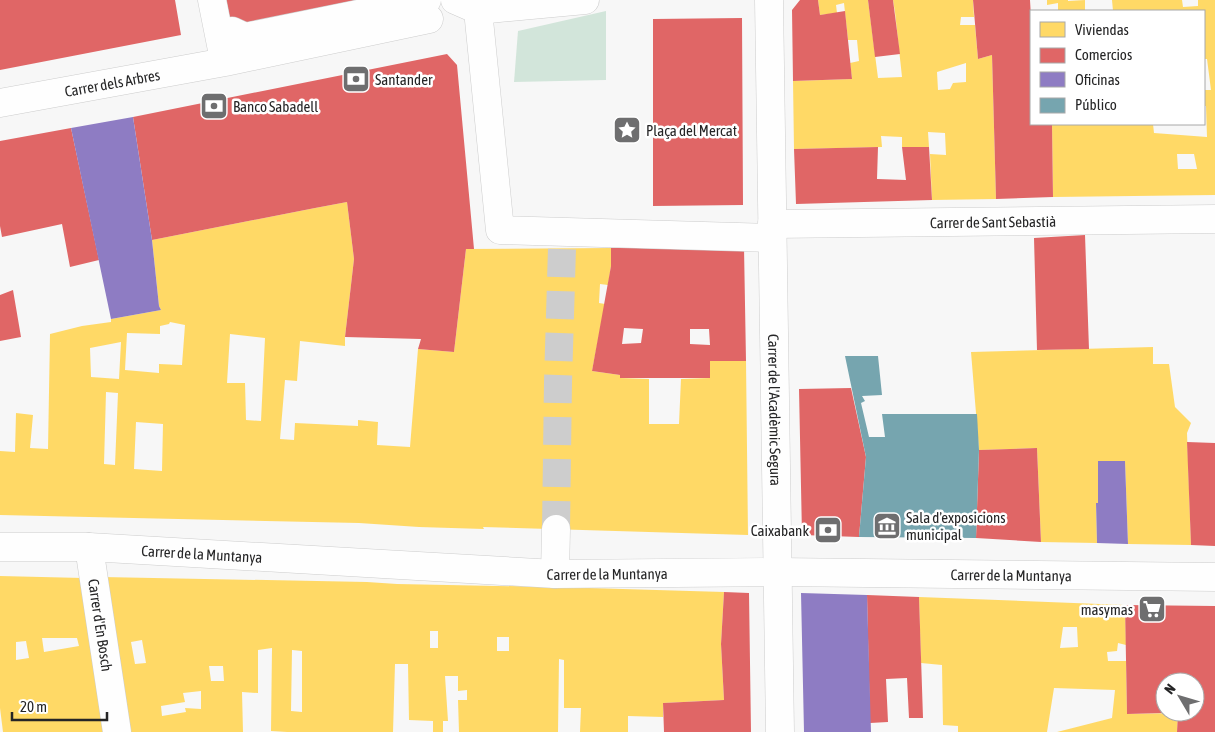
<svg xmlns="http://www.w3.org/2000/svg" width="1215" height="732" viewBox="0 0 1215 732" font-family="'Asap Condensed',sans-serif">
	<rect width="100%" height="100%" fill="#f7f7f7"/>
	<!-- green -->
	<path fill="#d2e5da" d="M606 11V80L514 82 518 31Z"/>
	<!-- homes -->
	<path fill="#ffd966" fill-rule="evenodd" d="M818 0H868L878 78 902 77 895 12 893 0H973L974 17H961L960 25H975L978 59 992 55 996 199 932 200 930 154 946 155 945 133 928 132 929 147H902V137L881 136 882 147 794 149 793 81 852 79 850 63 859 61 857 40H848L844 3 836 5 837 13 820 15ZM966 63V82L953 83 950 89 938 90 937 72Z
		M1047 0H1068V1L1085 0V11H1058V3L1047 5Z
		M1112 0H1182L1183 7 1198 6V0H1215V195L1053 197 1052 124H1153L1154 133 1207 137 1206 106H1204V90H1211L1207 59H1204V11H1113ZM1177 154H1194L1197 169H1178Z
		M347 202 354 259 345 337V346L300 341 297 381 285 380 280 439 294 440 295 423 358 426V420L378 422 377 445 410 447 418 349 454 352 466 249 611 248V266L608 285 600 284 599 303 605 304 592 371 620 375V378L649 379V424H679L681 379 710 378V361H746L748 535 483 527 484 529 419 527 359 523 0 515V451L15 452 16 413 33 415 30 448 48 449 50 334 82 326 111 322V319L161 310 159 306 152 240 315 208ZM170 322 185 325 182 365 159 364V373L125 370 127 333 160 334V326L169 324ZM230 334 265 338 261 421 246 420 245 383H227ZM121 342 119 379 91 377 90 348ZM106 392 118 393 115 465 104 464ZM136 422 163 424 162 471 134 469Z
		M1153 347V364H1169L1175 407 1191 423 1187 433 1191 545 1128 544 1125 461H1098V503H1096L1097 543 1041 542 1037 448 979 450 971 352Z
		M0 576 83 578 107 732H3L0 708ZM42 638H77L79 646 44 652ZM26 641 29 658 16 660V642Z
		M102 577 367 582 397 584 555 587 724 592 721 644 724 700 663 703V717L628 716V732H580L581 708H564V660L559 659 558 732H459L458 700H467V690L458 691V676H445L448 721H443V732H433V721L409 720 408 664H395L393 732H287L271 731 272 648 258 650V693L242 692 243 732H126ZM430 631H438V648H430ZM497 637H509V651H497ZM142 640 146 663 135 664 131 642ZM292 650 302 651V712L291 711ZM209 666H223L224 681H211ZM201 691V709L185 708 186 712 162 716 161 706 185 702 183 693Z
		M919 597 1125 605 1126 645 1118 643 1117 651 1107 652 1108 661H1126L1127 714 1178 713 1177 732H1057L1112 718 1115 690 1054 688 1047 732H958V726L943 725 942 665 921 663ZM1063 627H1077L1078 647 1060 648Z"/>
	<!-- shops -->
	<path fill="#e06666" fill-rule="evenodd" d="M0 0H175L181 35 0 70Z
		M226 0H361L231 26Z
		M800 0H818L820 15 845 11 852 79 793 81 792 10Z
		M868 0H893L900 54 875 57Z
		M973 0H1030L1031 17V124H1052L1053 197 996 199 992 55 978 59Z
		M742 18 743 205 653 206V19Z
		M447 54 457 65 474 249H466L454 352 418 349 421 339 345 337 354 259 347 202 315 208 152 240 133 117Z
		M71 128 99 260 70 267 62 224 2 237 0 226V141Z
		M878 147 877 179 906 180 902 147H929L932 200 796 204 794 149Z
		M1085 235 1089 349 1037 350 1034 238Z
		M744 247 746 361H710V378H620V375L592 371 611 266V248ZM624 328 643 329 641 343 622 344ZM690 329H709L710 345 690 344Z
		M13 290 21 337 0 341V295Z
		M851 388 866 457 859 537 802 535 799 389Z
		M1187 442 1215 443V546L1191 545Z
		M1037 448 1041 542 976 538 979 450Z
		M724 592 749 593 751 732H664L663 703 724 700 721 644Z
		M867 595 919 597 923 718H909L907 678 886 679 888 722 870 723Z
		M1125 605 1215 606V732H1177L1178 712H1195V682H1165V713L1127 714Z"/>
	<!-- offices -->
	<path fill="#8e7cc3" d="M133 117 152 240 159 306 161 310 111 319 71 128Z
		M1098 461H1125L1128 544 1097 543 1096 503H1098Z
		M801 593 867 595 871 732H804Z"/>
	<!-- public -->
	<path fill="#76a5af" d="M845 356H878L882 395 862 396 865 401 861 403 869 437H885L882 414H977L979 450 976 538 859 537 866 457Z"/>
	<g fill="none" stroke-linecap="round" stroke-linejoin="round">
		<!-- minor-tunnel -->
		<path stroke="#cdcdcd" stroke-width="28" stroke-dasharray="28 14" stroke-linecap="butt" d="M556 529 558 382 562 248"/>
		<!-- minor casing -->
		<g stroke="#cdcdcd" stroke-width="29">
			<g id="minor">
				<path d="M212 0 223 55"/>
				<path d="M455 0 478 10 585 0"/>
				<path id="s1" d="M769 0 780 732"/>
				<path d="M478 10 500 230 772 238"/>
				<path d="M232 31 245 37 427 0"/>
				<path id="s2" d="M0 103 225 62 429 19"/>
				<path id="s3" d="M772 224 1215 219"/>
				<path id="s4" d="M0 547H89L555 574 778 572 1215 577"/>
				<path id="s5" d="M89 547 117 732"/>
				<path d="M555 574 556 529"/>
			</g>
		</g>
		<!-- minor -->
		<use href="#minor" stroke="#fefefe" stroke-width="28"/>
	</g>
	<!-- icons -->
	<defs>
		<g id="bank-square" transform="scale(1.4375)"><rect x="-9" y="-9" width="18" height="18" rx="4" fill="#6e6e6f" stroke="#fff"/><path d="M-6-4H6V4H-6ZM0-2.3a2.3 2.3 0 1 0 0 4.6a2.3 2.3 0 1 0 0-4.6Z" fill="#fff"/></g>
		<g id="sight-square" transform="scale(1.4375)"><rect x="-9" y="-9" width="18" height="18" rx="4" fill="#6e6e6f" stroke="#fff"/><path d="M0-6L1.8-2.2L6-1.7L2.9 1.2L3.7 5.4L0 3.3L-3.7 5.4L-2.9 1.2L-6-1.7L-1.8-2.2Z" fill="#fff"/></g>
		<g id="museum-square" transform="scale(1.4375)"><rect x="-9" y="-9" width="18" height="18" rx="4" fill="#6e6e6f" stroke="#fff"/><path d="M0-6L6-3V-2H-6V-3ZM-5-1h2V3h-2ZM-1-1h2V3h-2ZM3-1h2V3H3ZM-6 4H6V6H-6Z" fill="#fff"/></g>
		<g id="supermarket-square" transform="scale(1.4375)"><rect x="-9" y="-9" width="18" height="18" rx="4" fill="#6e6e6f" stroke="#fff"/><path d="M-6-5.5h2.5l.6 2H6L4.5 2H-2.5L-4.4-4H-6ZM-1.5 3.2a1.3 1.3 0 1 0 .1 0ZM3 3.2a1.3 1.3 0 1 0 .1 0Z" fill="#fff"/></g>
	</defs>
	<g fill-rule="evenodd">
		<use href="#bank-square" x="356" y="79"/>
		<use href="#bank-square" x="214" y="106"/>
		<use href="#sight-square" x="627" y="130"/>
		<use href="#museum-square" x="887" y="526"/>
		<use href="#bank-square" x="828" y="530"/>
		<use href="#supermarket-square" x="1152" y="609"/>
	</g>
	<g text-anchor="middle" dominant-baseline="central" stroke-width="5" stroke-linejoin="round" paint-order="stroke">
		<!-- poi labels -->
		<g font-size="15" fill="#252526" stroke="#fff" text-anchor="start">
			<text x="375" y="79">Santander</text>
			<text x="233" y="106">Banco Sabadell</text>
			<text x="646" y="130">Plaça del Mercat</text>
			<text x="906" y="517">Sala d'exposicions<tspan x="906" dy="17">municipal</tspan></text>
			<text x="809" y="530" text-anchor="end">Caixabank</text>
			<text x="1133" y="609" text-anchor="end">masymas</text>
		</g>
		<!-- street labels -->
		<g font-size="15" fill="#252526" stroke="#fff">
			<text stroke="none"><textPath href="#s2" startOffset="114">Carrer dels Arbres</textPath></text>
			<text stroke="none"><textPath href="#s3" startOffset="221">Carrer de Sant Sebastià</textPath></text>
			<text stroke="none"><textPath href="#s1" startOffset="410">Carrer de l'Acadèmic Segura</textPath></text>
			<text stroke="none"><textPath href="#s4" startOffset="202">Carrer de la Muntanya</textPath></text>
			<text stroke="none"><textPath href="#s4" startOffset="608">Carrer de la Muntanya</textPath></text>
			<text stroke="none"><textPath href="#s4" startOffset="1012">Carrer de la Muntanya</textPath></text>
			<text stroke="none"><textPath href="#s5" startOffset="79">Carrer d'En Bosch</textPath></text>
		</g>
	</g>
	<!-- legend -->
	<rect x="1030" y="10" width="175" height="115" fill="#ffffff" stroke="#a8a8a8"/>
	<rect x="1040" y="22" width="25" height="15" fill="#ffd966" stroke="#a8a8a8"/>
	<text x="1075" y="35" font-size="15" fill="#252526">Viviendas</text>
	<rect x="1040" y="48" width="25" height="15" fill="#e06666" stroke="#a8a8a8"/>
	<text x="1075" y="60" font-size="15" fill="#252526">Comercios</text>
	<rect x="1040" y="72" width="25" height="15" fill="#8e7cc3" stroke="#a8a8a8"/>
	<text x="1075" y="85" font-size="15" fill="#252526">Oficinas</text>
	<rect x="1040" y="98" width="25" height="15" fill="#76a5af" stroke="#a8a8a8"/>
	<text x="1075" y="110" font-size="15" fill="#252526">Público</text>
	<!-- north arrow -->
	<g transform="translate(1180 697) rotate(308)"><circle r="24" fill="#ffffff" stroke="#a8a8a8"/>
	<path d="M0-4L9 19L0 12L-9 19Z" fill="#6e6e6f"/>
	<text y="-8" font-size="14" font-weight="bold" text-anchor="middle" fill="#252526">N</text>
	</g>
	<!-- scale -->
	<path d="M12 712v8h95v-8" fill="none" stroke="#252526" stroke-width="2.5"/>
	<text x="20" y="712" font-size="15" fill="#252526" stroke="#ffffff" stroke-width="4" paint-order="stroke">20 m</text>
</svg>
